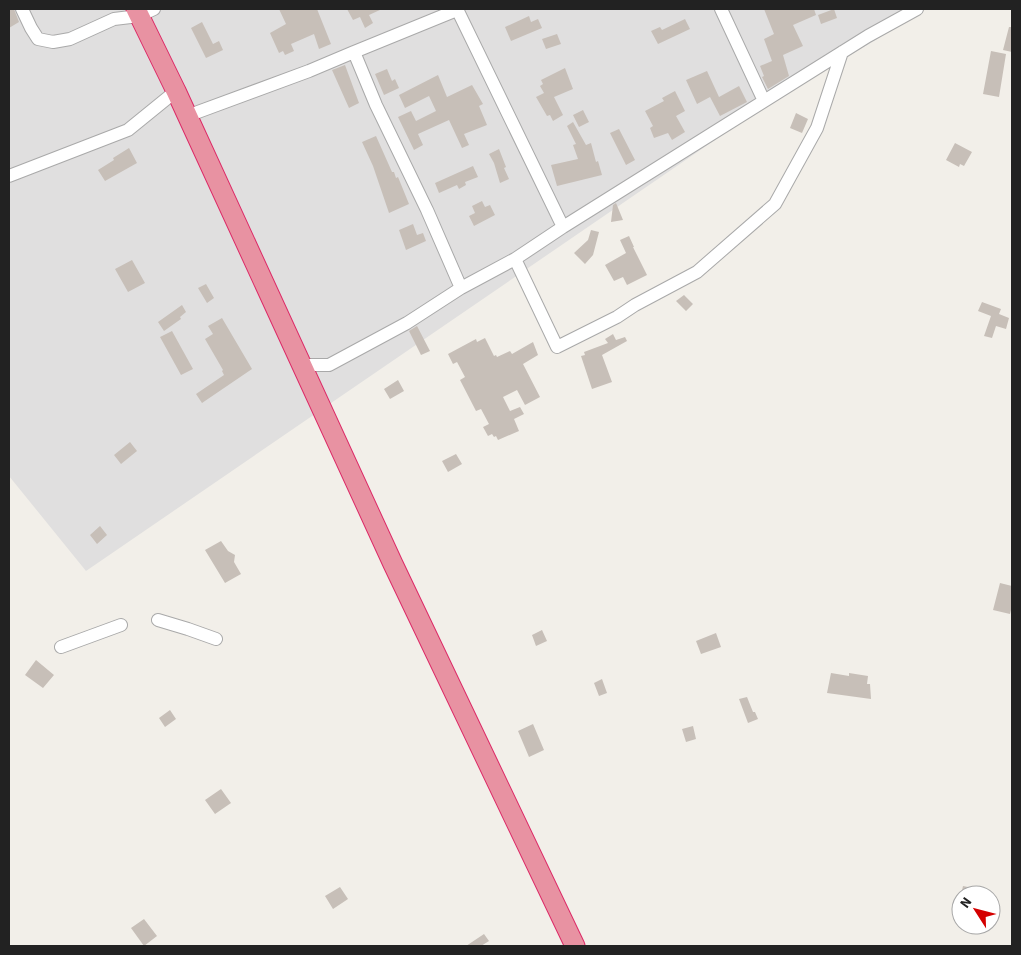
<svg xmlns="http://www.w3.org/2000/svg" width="1021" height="955" viewBox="0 0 1021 955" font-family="'Source Sans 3',sans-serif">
	<rect width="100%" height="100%" fill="#f2efe9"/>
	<!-- residential -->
	<path fill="#e0dfdf" d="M9 9H924L874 41 763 107 86 571 9 476Z"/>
	<!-- building -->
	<path fill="#c7bfb8" d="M9 9H14L19 22 9 28Z
		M279 9H317L331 44 319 49 314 34 291 44 294 51 285 55 283 51 279 53 270 33 286 24Z
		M347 9H382L369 15 373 23 365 28 360 17 353 20Z
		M764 9H814L816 15 793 25 803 46 783 55 789 76 768 89 762 77 764 76 760 66 772 61 764 39 774 34Z
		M834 9 837 18 821 24 818 15Z
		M529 16 531 22 538 19 542 28 511 41 505 27Z
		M685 19 690 29 658 44 651 31 660 27 662 30Z
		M202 22 213 44 219 41 223 50 206 58 191 28Z
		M1009 27H1012V52L1003 50Z
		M557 34 561 44 546 49 542 39Z
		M991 51 1006 54 999 97 983 94Z
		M345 65 359 103 349 108 332 70Z
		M565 68 573 89 554 97 563 115 553 121 550 115 547 116 536 97 544 93 540 86 543 84 541 80Z
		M387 69 392 81 395 79 399 88 384 95 375 74Z
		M707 71 719 97 739 86 747 102 720 116 710 97 697 104 686 80Z
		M438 75 447 97 472 85 483 104 479 106 487 125 464 134 469 145 462 148 449 120 418 134 423 145 414 150 398 117 411 111 416 121 436 111 429 96 405 108 399 95Z
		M675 91 685 111 676 116 685 132 672 140 668 133 654 138 650 128 653 126 645 111 664 101 662 98Z
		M583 110 589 122 579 127 573 115Z
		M796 113 808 119 802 133 790 128Z
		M573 122 586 145 591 143 596 162 598 161 602 175 557 186 551 165 578 159 573 145 576 144 567 126Z
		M619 129 635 160 626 165 610 133Z
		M376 136 392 172H394L396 178 398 177 409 204 389 213 373 166 362 142Z
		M955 143 972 152 964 166 960 164 959 167 946 160Z
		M129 148 137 163 105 181 98 170 114 160 113 158Z
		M499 149 506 167 504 168 509 179 500 183 494 163 489 154Z
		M473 166 478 177 465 182 466 185 459 189 457 185 439 193 435 183Z
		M482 201 485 207 490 205 495 215 474 226 469 216 475 213 472 206Z
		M616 203 623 220 611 222 613 205Z
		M413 224 417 235 423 233 426 241 406 250 399 230Z
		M591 230 599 232 593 255 585 264 574 253 588 240Z
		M629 236 634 247H633L647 275 627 285 623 277 614 281 605 265 626 253 620 240Z
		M132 260 145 283 128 292 115 269Z
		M206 284 214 298 207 303 198 288Z
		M684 295 693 304 686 311 676 301Z
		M982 302 1001 309 999 314 1009 318 1006 329 996 326 992 338 984 336 991 316 978 311Z
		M182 305 186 312 180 317 181 319 164 331 158 322Z
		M222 318 252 369 202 403 196 394 224 375 222 371 223 370 205 339 213 334 208 326Z
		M417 326 430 351 421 355 409 331Z
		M172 331 193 369 181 375 160 337Z
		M613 334 616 340 625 337 627 341 602 355 612 382 592 389 581 356 585 355 584 352 608 343 605 339Z
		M485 338 494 356 496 355 497 357 510 351 512 354 533 342 538 355 523 364 540 397 525 405 517 390 503 397 510 411 520 407 524 414 514 419 519 431 498 440 496 436 494 437 492 434 488 436 483 427 489 424 481 409 476 411 460 380 465 377 457 362 453 364 448 354 476 339 477 342Z
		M398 380 404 391 390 399 384 389Z
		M130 442 137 451 121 464 114 455Z
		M456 454 462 464 448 472 442 461Z
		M100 526 107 535 97 544 90 535Z
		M221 541 228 551 235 555 234 562 241 574 225 583 205 550Z
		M1000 583 1012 586V606L1010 614 993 610Z
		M542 630 547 641 536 646 532 635Z
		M716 633 721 647 701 654 696 641Z
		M36 660 54 675 43 688 25 675Z
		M831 673 849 676V673L868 676 867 684H870L871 699 827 693Z
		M602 679 607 693 599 696 594 683Z
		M747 697 753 712H755L758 719 748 723 739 699Z
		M170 710 176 719 165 727 159 718Z
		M533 724 544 750 529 757 518 731Z
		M693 726 696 739 686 742 682 729Z
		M221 789 231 803 215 814 205 800Z
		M963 886 987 891 986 895H961Z
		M340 887 348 899 333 909 325 896Z
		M144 919 157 936 144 946 131 928Z
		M484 934 489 941 481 946H466Z"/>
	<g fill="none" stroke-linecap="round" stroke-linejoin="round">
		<!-- minor casing -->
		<g stroke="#a9a9a9" stroke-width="14">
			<path id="minor" d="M22 9 31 28 38 39 53 42 70 39 114 19 139 16 154 9
				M457 9 563 227
				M721 9 764 101
				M354 52 457 10
				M187 116 309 71 354 52 376 105 427 210 461 288
				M9 176 128 130 176 91
				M515 259 557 347 617 317 635 305 697 272 775 204 817 128 842 52
				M301 365H329L407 323 461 288 515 259 563 227 868 36 917 9
				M158 620 188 629 216 639
				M61 647 121 625"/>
		</g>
		<!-- highway casing -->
		<g stroke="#dc2a67" stroke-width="21">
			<path id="highway" d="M136 9 176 91 393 564 575 946"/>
		</g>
		<!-- minor -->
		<use href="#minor" stroke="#fff" stroke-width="12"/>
		<!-- highway -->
		<use href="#highway" stroke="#e892a2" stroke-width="19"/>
	</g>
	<!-- border -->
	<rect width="1021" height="955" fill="none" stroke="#222222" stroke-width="20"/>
	<!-- north arrow -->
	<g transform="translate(976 910) rotate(306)"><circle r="24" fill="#ffffff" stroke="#a7a7a7"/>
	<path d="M0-4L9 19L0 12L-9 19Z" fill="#d40000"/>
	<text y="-8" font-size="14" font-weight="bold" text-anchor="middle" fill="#222222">N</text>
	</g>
</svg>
